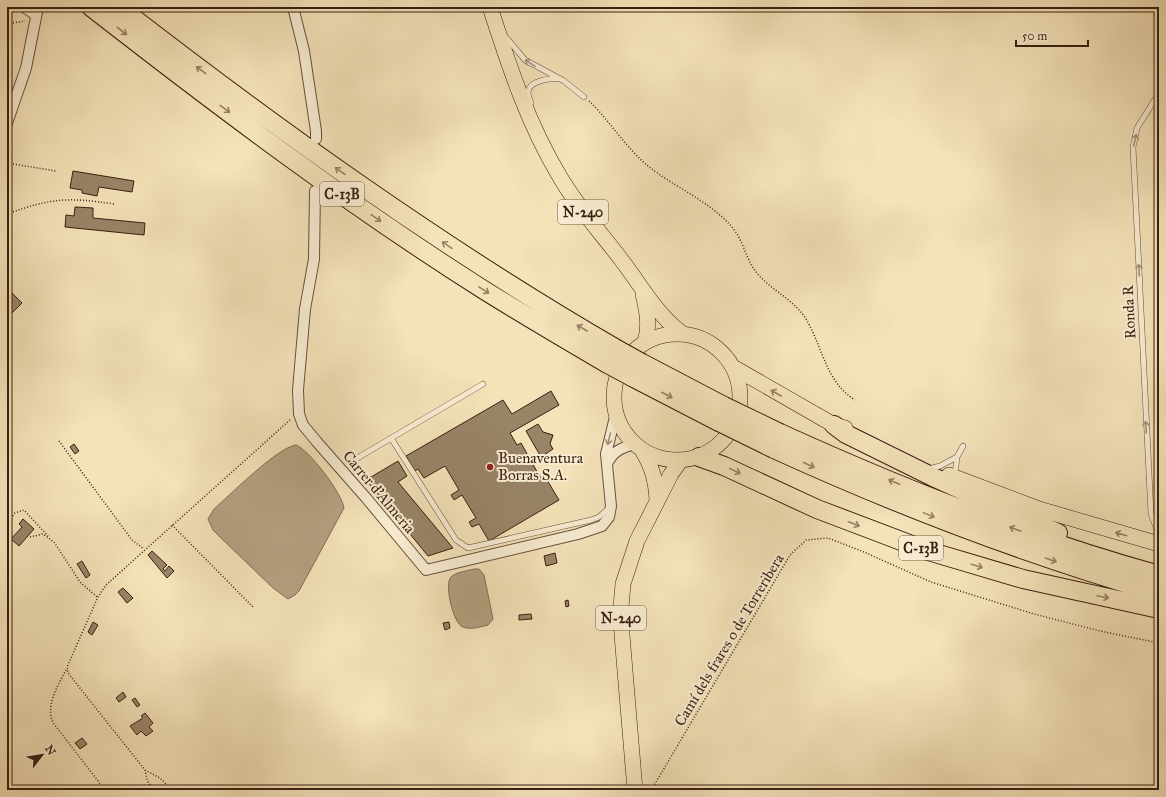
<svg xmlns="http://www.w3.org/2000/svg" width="1166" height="797" viewBox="0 0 1166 797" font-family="'IM FELL Great Primer',serif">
	<rect width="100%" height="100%" fill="#f4e2b9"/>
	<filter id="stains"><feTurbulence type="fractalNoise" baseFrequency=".005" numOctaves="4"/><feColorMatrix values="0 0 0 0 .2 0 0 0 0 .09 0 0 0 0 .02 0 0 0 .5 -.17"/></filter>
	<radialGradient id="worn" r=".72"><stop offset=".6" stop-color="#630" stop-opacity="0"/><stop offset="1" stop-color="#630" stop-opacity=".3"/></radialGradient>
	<!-- water -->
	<path fill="#b4a080" stroke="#826c53" d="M296 445C309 450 342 493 344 508L299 591 295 595 288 599 273 588 221 538 213 530 208 519 214 509C230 495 278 447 296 445Z
		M474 569H479L484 575 493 619 488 625C480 627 471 630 463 627 453 624 444 583 451 577 456 572 467 571 474 569Z"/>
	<!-- building -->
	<path fill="#998468" stroke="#371f10" d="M73 171 134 181 132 192 99 187 97 196 82 193V190L70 188Z
		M75 207 93 208V218L145 223 144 235 65 227 66 215 74 216Z
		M9 290 22 303 7 318V292Z
		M551 391 559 405 510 433 517 445 521 443 540 477 544 475 559 500 489 541 479 524 472 527 469 522 476 518 462 495 454 500 451 495 459 490 445 466 424 478 418 469 415 471 406 456 503 400 512 414Z
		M538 424 543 432 553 435 550 444 553 449 541 457 526 431Z
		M74 444 79 451 75 454 70 447Z
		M398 461 407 476 398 482 453 548 428 556 366 480Z
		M23 519 34 529 19 546 11 539 22 527 19 524Z
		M152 551 167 565 163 569 165 571 169 566 174 571 167 578 148 555Z
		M555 553 557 563 546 566 544 556Z
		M82 561 90 575 86 578 77 564Z
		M123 588 133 598 127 603 118 592Z
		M568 600 569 606 566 607 565 601Z
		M531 614 532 619 519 620V615Z
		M93 622 98 625 92 635 88 632Z
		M449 622 450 628 445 630 443 623Z
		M123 692 126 697 119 702 116 698Z
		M135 698 140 705 137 707 132 700Z
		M145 713 153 723 149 727 153 731 146 736 141 731 137 735 130 726 143 718 141 716Z
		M82 738 87 744 80 749 75 743Z
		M130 785 142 790H128Z"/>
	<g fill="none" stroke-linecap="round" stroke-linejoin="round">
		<!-- service casing -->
		<g stroke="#66503a" stroke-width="6">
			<path id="service" d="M505 36 525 60 564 81 584 97
				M1159 93 1137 128 1133 147 1151 514 1159 535
				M531 103C530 100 528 96 528 93 528 81 549 78 558 79
				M391 438 456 540 468 548 591 520 599 517 609 508
				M354 460 483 384
				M932 468 940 466 957 457
				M955 475 957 457 963 446"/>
		</g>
		<!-- minor casing -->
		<g stroke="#66503a" stroke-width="12">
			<path id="minor" d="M24 7 36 15
				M293 7 304 51 316 131V139
				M7 123 26 68 38 7
				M315 191 314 259 305 309 298 390 299 414 303 425 317 442 367 499 426 570 578 534 602 526 609 517 611 506 606 454 616 413
				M607 464C613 451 621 448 635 444"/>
		</g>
		<!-- primary casing -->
		<g stroke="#371f10" stroke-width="16">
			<path id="primary" d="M490 7C509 66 528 124 560 177 578 208 602 234 623 262 642 287 657 315 683 334
				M643 294C647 311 650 326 645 342
				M614 397a63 63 0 1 1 126 0a63 63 0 1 1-126 0Z
				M733 367 834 425 845 428
				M642 450C652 467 656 480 657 500
				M949 475 1039 509 1159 544
				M635 790 622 635 621 607 623 584 637 541 671 474 681 460"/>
		</g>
		<!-- motorway casing -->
		<g stroke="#371f10" stroke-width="20">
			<path id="motorway" d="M91 7C218 106 348 204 484 290 524 315 565 339 606 363
				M119 7C278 130 441 247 615 348
				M642 363 724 406
				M632 377 719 422
				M834 425 846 434 933 477 1058 533
				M780 433C903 489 1029 539 1159 575
				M774 449C899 506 1027 555 1159 593
				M699 457 724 466 817 509 925 550 1023 579 1159 609"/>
		</g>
		<!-- path -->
		<path stroke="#371f10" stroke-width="1.5" stroke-dasharray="1 2" stroke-linecap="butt" d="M7 24 25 21
			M589 101C610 121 625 147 648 166 674 187 708 200 731 226 744 240 745 259 757 273 771 290 791 298 804 316 822 343 825 382 855 400
			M7 163 56 171
			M7 214C52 198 67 197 114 204
			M59 441 132 540 144 549
			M7 523 15 513 24 510 48 536
			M172 525 253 607
			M30 537 43 534 54 542 80 582 97 597
			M7 546 10 550
			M66 670C58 685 44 708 54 724L105 790
			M145 770 160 778 172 790
			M7 778 14 790
			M647 788 653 787 662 772 790 555 806 540 828 538 864 552 931 582 1034 614 1100 631 1159 643
			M153 790 147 780 145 770 68 673 67 667 98 597 106 585 291 419
			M610 790 623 788"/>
		<!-- service -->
		<use href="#service" stroke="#f8ecd2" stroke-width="5"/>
		<!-- minor -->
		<use href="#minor" stroke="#f8ecd2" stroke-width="10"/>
		<!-- primary -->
		<use href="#primary" stroke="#f4e2b9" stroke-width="15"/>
		<!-- motorway -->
		<use href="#motorway" stroke="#f4e2b9" stroke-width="18"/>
		<!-- motorway-bridge casing -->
		<g stroke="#371f10" stroke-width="20" stroke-linecap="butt">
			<path id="motorway-bridge" d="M615 348 642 363
				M606 363 632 377
				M724 406 780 433
				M719 422 774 449"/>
		</g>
		<!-- motorway-bridge -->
		<use href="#motorway-bridge" stroke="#f4e2b9" stroke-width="18"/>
	</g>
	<!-- one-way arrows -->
	<defs><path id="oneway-shaft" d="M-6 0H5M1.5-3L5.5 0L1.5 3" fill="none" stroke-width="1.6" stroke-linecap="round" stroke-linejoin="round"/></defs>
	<g stroke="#968064">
		<use href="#oneway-shaft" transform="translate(122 31) rotate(38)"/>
		<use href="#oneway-shaft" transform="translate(201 70) rotate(-143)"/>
		<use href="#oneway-shaft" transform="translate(225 109) rotate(36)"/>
		<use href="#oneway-shaft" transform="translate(340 171) rotate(-145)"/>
		<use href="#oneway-shaft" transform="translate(376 218) rotate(35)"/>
		<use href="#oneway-shaft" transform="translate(447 245) rotate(-146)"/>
		<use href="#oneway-shaft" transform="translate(484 290) rotate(32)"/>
		<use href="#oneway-shaft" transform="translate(582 328) rotate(-150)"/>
		<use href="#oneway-shaft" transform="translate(776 393) rotate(-150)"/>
		<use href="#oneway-shaft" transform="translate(667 395) rotate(27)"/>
		<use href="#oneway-shaft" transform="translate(809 465) rotate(24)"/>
		<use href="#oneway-shaft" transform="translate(735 471) rotate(26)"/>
		<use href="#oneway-shaft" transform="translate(894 482) rotate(-157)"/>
		<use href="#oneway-shaft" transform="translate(929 515) rotate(22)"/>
		<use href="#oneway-shaft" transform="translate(854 524) rotate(21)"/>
		<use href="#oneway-shaft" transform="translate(1015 529) rotate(-160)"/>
		<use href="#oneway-shaft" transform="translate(1121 534) rotate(-164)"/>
		<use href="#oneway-shaft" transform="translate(1051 560) rotate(19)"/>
		<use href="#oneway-shaft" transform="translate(977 566) rotate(17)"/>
		<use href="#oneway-shaft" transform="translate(1103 597) rotate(12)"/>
	</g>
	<g stroke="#a1907b">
		<use href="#oneway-shaft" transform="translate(530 63) rotate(-146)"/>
		<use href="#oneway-shaft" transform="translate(1135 140) rotate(-77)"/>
		<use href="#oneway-shaft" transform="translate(1139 270) rotate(-93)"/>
		<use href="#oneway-shaft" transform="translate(1146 427) rotate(-93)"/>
		<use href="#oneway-shaft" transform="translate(609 439) rotate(104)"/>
	</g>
	<!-- markers -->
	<circle fill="#8f2418" stroke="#f8ecd2" stroke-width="1.5" cx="490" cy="467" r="4"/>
	<g text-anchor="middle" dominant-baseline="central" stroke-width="4" stroke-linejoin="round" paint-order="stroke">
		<!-- shield labels -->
		<g fill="#f8ecd2" stroke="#715c4a" stroke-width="1">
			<rect x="320" y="182" width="44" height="24" rx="3"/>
			<rect x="558" y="200" width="50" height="24" rx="3"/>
			<rect x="899" y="536" width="44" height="24" rx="3"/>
			<rect x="596" y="606" width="50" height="24" rx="3"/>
		</g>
		<g font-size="14" font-weight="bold" fill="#371f10">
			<text x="342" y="194">C-13B</text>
			<text x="583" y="212">N-240</text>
			<text x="921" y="548">C-13B</text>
			<text x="621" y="618">N-240</text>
		</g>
		<!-- street labels -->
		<g font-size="15" fill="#371f10" stroke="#f8ecd2">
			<text transform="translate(1129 312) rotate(-93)">Ronda R</text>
			<text transform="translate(379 492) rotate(50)">Carrer d'Almeria</text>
			<text transform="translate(729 640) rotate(-59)">Camí dels frares o de Torreribera</text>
		</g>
		<!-- poi labels -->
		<g font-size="15" fill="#371f10" stroke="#f8ecd2" text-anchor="start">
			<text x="498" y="458">Buenaventura<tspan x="498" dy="17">Borras S.A.</tspan></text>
		</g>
	</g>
	<!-- margin -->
	<rect width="1166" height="797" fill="none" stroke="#f4e2b9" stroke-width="24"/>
	<rect x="8" y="8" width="1150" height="781" fill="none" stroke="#371f10" stroke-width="2"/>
	<rect x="12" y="12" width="1142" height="773" fill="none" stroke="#371f10"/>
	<!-- north arrow -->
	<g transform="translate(42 755) rotate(59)" stroke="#f8ecd2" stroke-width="3" paint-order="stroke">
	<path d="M0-3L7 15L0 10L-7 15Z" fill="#371f10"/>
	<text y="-6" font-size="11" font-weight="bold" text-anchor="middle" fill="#371f10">N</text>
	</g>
	<!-- scale -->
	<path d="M1016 40v6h72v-6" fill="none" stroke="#371f10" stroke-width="2"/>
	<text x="1022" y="40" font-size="12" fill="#371f10" stroke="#f8ecd2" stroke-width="3" paint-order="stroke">50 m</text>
	<rect width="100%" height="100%" filter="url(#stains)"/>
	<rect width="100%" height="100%" fill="url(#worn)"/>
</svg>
